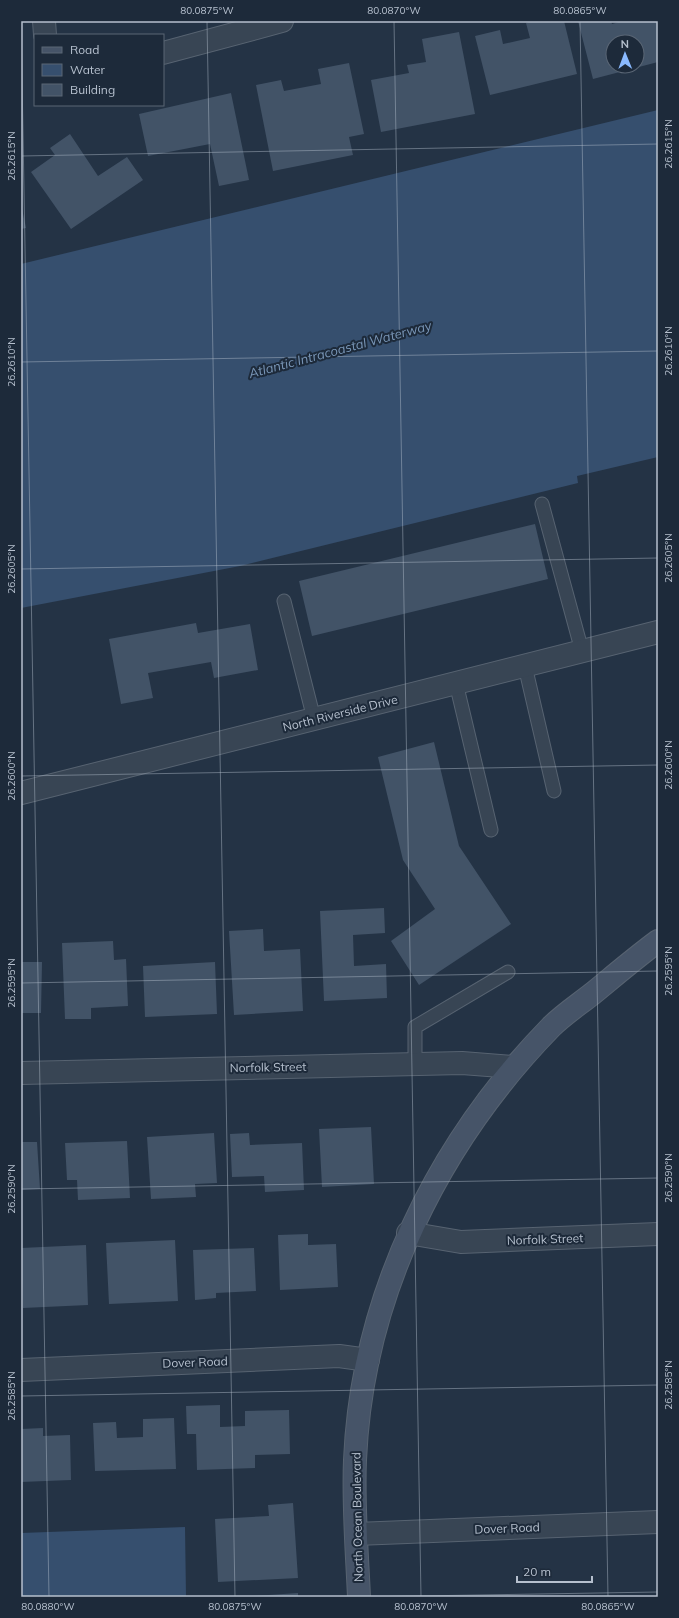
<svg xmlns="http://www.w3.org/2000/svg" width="679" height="1618" viewBox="0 0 679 1618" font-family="Mulish,sans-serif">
	<rect width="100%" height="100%" fill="#243345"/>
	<!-- water -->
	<path fill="#364f6e" d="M658 110V457L577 476 578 483 240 566 21 608V264Z
		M185 1527 186 1597H21V1533Z"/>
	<!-- building -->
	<path fill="#425367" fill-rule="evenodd" d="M533 21H564L577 74 490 95 475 36 500 30 503 44 530 38 526 23Z
		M578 21H611L612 24 622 21H658V62L593 79ZM613 42H637V66H613Z
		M459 32 475 114 381 132 371 80 409 73 407 65 426 62 422 39Z
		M349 63 364 134 349 137 353 155 273 171 256 85 281 80 284 91 321 84 318 69Z
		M231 93 249 180 219 186 210 144 148 156 139 114Z
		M70 134 98 176 127 157 143 180 71 229 31 172 55 155 50 148Z
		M21 204 26 228 21 229Z
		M535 524 548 579 312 636 299 581Z
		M196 623 198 633 250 624 258 670 214 678 211 662 148 673 153 698 121 704 109 639Z
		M434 742 459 846 511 924 419 985 391 941 435 909 403 860 378 757Z
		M384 908 385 933 353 935 354 966 386 964 387 998 324 1001 320 911Z
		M263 929 264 951 300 949 303 1011 234 1015 229 931Z
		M113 941 114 960 126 959 128 1006 91 1008V1019H65L62 943Z
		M21 962H42L41 1013H21Z
		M215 962 217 1014 145 1017 143 966Z
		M371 1127 374 1184 322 1187 319 1129Z
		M214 1133 217 1183 195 1184 196 1197 151 1199 147 1137Z
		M249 1133 250 1145 302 1143 304 1190 265 1192 264 1176 232 1177 230 1134Z
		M127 1141 130 1198 78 1200 77 1180H67L65 1143Z
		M21 1142H37L40 1189 21 1190Z
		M308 1234V1245L336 1244 338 1287 280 1290 278 1235Z
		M175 1240 178 1301 109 1304 106 1243Z
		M86 1245 88 1305 23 1308 21 1248Z
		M254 1248 256 1291 216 1293V1298L195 1300 193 1250Z
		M220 1405V1427L245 1426V1411L289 1410 290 1454 255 1455V1468L197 1470 196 1434H187L186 1406Z
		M174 1418 176 1469 95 1471 93 1423 116 1422 117 1438 143 1437V1419Z
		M43 1428V1436L70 1435 71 1480 21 1482V1429Z
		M293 1503 298 1578 218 1582 215 1519 269 1516 268 1505Z
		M298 1593V1597H254V1596Z"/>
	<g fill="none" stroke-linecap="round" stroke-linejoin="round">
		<!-- lane casing -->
		<g stroke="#576371" stroke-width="15">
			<path id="lane" d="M542 504 582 651
				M284 601 314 719
				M525 666 554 791
				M456 683 491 830
				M415 1064V1027L508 972"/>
		</g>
		<!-- street casing -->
		<g stroke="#576371" stroke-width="24">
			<path id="street" d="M44 21 45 35
				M163 53 282 21
				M21 793 658 632
				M21 1073 462 1063 514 1067
				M408 1233 461 1242 658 1234
				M21 1370 339 1356 368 1360
				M356 1534 658 1522"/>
		</g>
		<!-- secondary casing -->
		<g stroke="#576371" stroke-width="24">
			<path id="secondary" d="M359 1597C357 1552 353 1505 355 1460 362 1296 438 1143 551 1027 563 1015 578 1005 592 994 614 976 635 958 658 941"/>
		</g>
		<!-- lane -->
		<use href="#lane" stroke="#384554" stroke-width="13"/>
		<!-- street -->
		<use href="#street" stroke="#384554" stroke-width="22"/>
		<!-- secondary -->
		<use href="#secondary" stroke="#465468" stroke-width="22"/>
	</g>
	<!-- ticks -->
	<path fill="none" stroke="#b6c0ce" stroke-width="1" stroke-opacity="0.45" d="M21 21 49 1597M207 21 235 1597M394 21 421 1597M580 21 608 1597M21 156 658 144M21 362 658 351M21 569 658 558M21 776 658 765M21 983 658 971M21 1189 658 1178M21 1396 658 1385M358 1597 658 1592"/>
	<g text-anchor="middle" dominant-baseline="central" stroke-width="4" stroke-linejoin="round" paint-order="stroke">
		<!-- street labels -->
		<g font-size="12" fill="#b6c0ce" stroke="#1d2a3a">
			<text transform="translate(340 713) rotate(-14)">North Riverside Drive</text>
			<text transform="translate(268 1067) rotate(-1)">Norfolk Street</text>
			<text transform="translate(545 1239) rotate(-2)">Norfolk Street</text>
			<text transform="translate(195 1362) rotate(-2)">Dover Road</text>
			<text transform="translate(357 1517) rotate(-91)">North Ocean Boulevard</text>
			<text transform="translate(507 1528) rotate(-2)">Dover Road</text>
		</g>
		<!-- water labels -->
		<g font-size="13" font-style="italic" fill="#7a97b8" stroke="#1d2a3a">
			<text transform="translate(340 349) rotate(-15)">Atlantic Intracoastal Waterway</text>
		</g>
	</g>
	<!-- border -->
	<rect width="679" height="1618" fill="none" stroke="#1d2a3a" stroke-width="44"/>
	<!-- legend -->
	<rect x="34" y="34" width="130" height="72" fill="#1d2a3a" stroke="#5a6675"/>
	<rect x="42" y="47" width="20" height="6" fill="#465468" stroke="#5a6675"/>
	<text x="70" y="54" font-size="12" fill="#b6c0ce">Road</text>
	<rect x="42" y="64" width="20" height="12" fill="#364f6e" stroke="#5a6675"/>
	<text x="70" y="74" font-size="12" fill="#b6c0ce">Water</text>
	<rect x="42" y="84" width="20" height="12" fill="#425367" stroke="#5a6675"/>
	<text x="70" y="94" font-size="12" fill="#b6c0ce">Building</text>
	<!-- north arrow -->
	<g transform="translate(625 54) rotate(359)"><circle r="19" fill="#1d2a3a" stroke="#5a6675"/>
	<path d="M0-3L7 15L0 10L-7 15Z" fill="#8abaff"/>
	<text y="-6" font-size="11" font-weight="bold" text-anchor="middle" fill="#b6c0ce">N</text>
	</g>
	<!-- scale -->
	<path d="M517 1576v6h75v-6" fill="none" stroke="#b6c0ce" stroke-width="2"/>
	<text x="523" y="1576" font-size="12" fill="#b6c0ce" stroke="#1d2a3a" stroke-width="3" paint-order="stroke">20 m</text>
	<rect x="22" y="22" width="635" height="1574" fill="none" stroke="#b6c0ce" stroke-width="1.5"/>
	<g font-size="10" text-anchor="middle" fill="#b6c0ce">
		<text x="207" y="14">80.0875°W</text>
		<text x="394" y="14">80.0870°W</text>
		<text x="580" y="14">80.0865°W</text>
		<text transform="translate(668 144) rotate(-90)" y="4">26.2615°N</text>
		<text transform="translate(11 156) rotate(-90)" y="4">26.2615°N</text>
		<text transform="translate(668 351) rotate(-90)" y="4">26.2610°N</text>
		<text transform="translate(11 362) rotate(-90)" y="4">26.2610°N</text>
		<text transform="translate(668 558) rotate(-90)" y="4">26.2605°N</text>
		<text transform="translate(11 569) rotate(-90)" y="4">26.2605°N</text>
		<text transform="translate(668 765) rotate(-90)" y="4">26.2600°N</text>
		<text transform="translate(11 776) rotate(-90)" y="4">26.2600°N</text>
		<text transform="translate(668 971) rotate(-90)" y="4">26.2595°N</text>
		<text transform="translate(11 983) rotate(-90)" y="4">26.2595°N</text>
		<text transform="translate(668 1178) rotate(-90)" y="4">26.2590°N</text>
		<text transform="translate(11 1189) rotate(-90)" y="4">26.2590°N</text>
		<text transform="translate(668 1385) rotate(-90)" y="4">26.2585°N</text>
		<text transform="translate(11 1396) rotate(-90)" y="4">26.2585°N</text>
		<text x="48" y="1610">80.0880°W</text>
		<text x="235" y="1610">80.0875°W</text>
		<text x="421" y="1610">80.0870°W</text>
		<text x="608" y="1610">80.0865°W</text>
	</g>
</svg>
